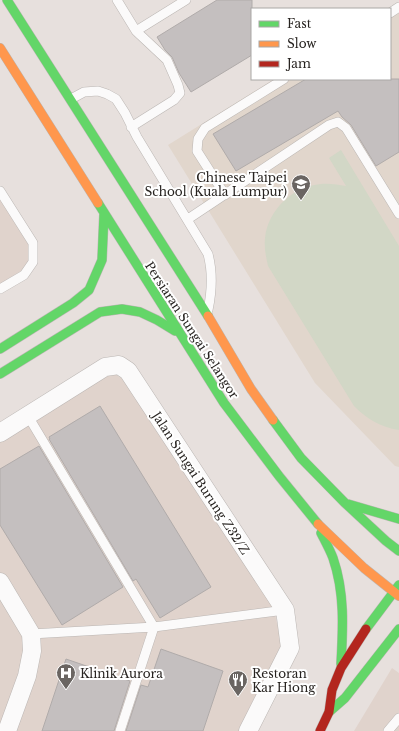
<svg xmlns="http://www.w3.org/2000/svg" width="399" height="731" viewBox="0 0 399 731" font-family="'Libre Baskerville',serif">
	<rect width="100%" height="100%" fill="#e7e0dd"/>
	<!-- built -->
	<path fill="#e0d3cc" d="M0 199 28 244V262L21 271 0 284Z
		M107 374 116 375 123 379 273 605 282 646 239 731H0V441Z
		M392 668 399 673V731H354Z"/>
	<!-- education -->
	<path fill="#e1d6cc" d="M399 2V467L395 466 315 383 168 145 274 79H390V9H387Z"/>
	<!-- green -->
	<path fill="#d2d7c6" d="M341 150 399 246V430C380 427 367 419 354 406L268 266C266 257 264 248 265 238 268 210 293 186 321 184 330 183 338 185 346 186L329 158Z"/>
	<!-- building -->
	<path fill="#c4bfbf" stroke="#b0abaa" d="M217 0H252V55L191 92 179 73 172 57 165 50 157 37Z
		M306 79H399V152L376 166 351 125 342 117 338 111 236 171 213 134Z
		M100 406 211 587 160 618 136 579 133 581 49 439H50L49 437Z
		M39 446 123 587 62 625 0 525V469Z
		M161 649 223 671 203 731H126L141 685 148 687Z
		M66 659 130 681 114 731H42Z"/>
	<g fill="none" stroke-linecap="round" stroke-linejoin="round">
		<!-- lane casing -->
		<g stroke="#bbb6b3" stroke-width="10">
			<path id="lane" d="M117 0 136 31 167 60 178 85 180 93 174 100 131 127
				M390 13 399 7
				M136 31 186 0
				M71 99 84 92 98 91 107 94 116 99 125 113 137 137 208 254C213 273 212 291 208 310
				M0 191 33 243V262L24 275 0 289
				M225 195 197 151 198 139 205 128 284 79
				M188 219 329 125 338 122 346 128 399 214
				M28 416 154 627 120 731
				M31 634 154 627 285 610
				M388 731 399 718"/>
		</g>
		<!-- street casing -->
		<g stroke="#bbb6b3" stroke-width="19">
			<path id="street" d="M0 433 105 367 119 365 128 371 285 610 290 648 248 731
				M0 582 31 634 32 651 27 676 7 731"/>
		</g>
		<!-- fast casing -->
		<g stroke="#bbb6b3" stroke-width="10">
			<path id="fast" d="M7 0 208 316
				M98 203 224 403 279 476 318 524
				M0 349 73 303 89 290 102 260 104 214
				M0 374 100 312 122 309 140 312 157 320 175 331
				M273 420 301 458 345 503 386 541 399 551
				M348 504 399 519
				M321 533C325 541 330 550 333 558 345 593 343 628 341 664
				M366 629 399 585
				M329 712 345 698 399 629"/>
		</g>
		<!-- slow casing -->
		<g stroke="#bbb6b3" stroke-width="10">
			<path id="slow" d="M0 48 98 203
				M208 316 251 389 273 420
				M318 524 364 568 399 596"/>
		</g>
		<!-- jam casing -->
		<g stroke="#bbb6b3" stroke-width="10">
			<path id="jam" d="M320 731 329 712 332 690 341 668 366 629"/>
		</g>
		<!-- lane -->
		<use href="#lane" stroke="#fbfafa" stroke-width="9"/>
		<!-- street -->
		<use href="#street" stroke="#fbfafa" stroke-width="18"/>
		<!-- fast -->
		<use href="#fast" stroke="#63d668" stroke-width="9"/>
		<!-- slow -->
		<use href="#slow" stroke="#ff974d" stroke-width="9"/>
		<!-- jam -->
		<use href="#jam" stroke="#b3261e" stroke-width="9"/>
	</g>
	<!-- icons -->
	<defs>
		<g id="school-pin" transform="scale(1)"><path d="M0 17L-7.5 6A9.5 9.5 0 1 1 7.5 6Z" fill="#6a6562" stroke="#fff"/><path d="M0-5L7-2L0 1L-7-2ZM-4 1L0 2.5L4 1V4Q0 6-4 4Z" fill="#fff"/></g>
		<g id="hospital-pin" transform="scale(1)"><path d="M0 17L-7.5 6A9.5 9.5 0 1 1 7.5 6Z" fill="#6a6562" stroke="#fff"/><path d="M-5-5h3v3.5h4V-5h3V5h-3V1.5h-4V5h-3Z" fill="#fff"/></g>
		<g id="restaurant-pin" transform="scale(1)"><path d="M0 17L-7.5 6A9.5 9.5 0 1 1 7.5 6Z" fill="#6a6562" stroke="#fff"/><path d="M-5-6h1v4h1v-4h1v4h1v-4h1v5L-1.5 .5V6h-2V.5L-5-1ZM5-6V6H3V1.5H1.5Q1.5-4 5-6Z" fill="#fff"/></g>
	</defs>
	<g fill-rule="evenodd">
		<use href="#school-pin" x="301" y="184"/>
		<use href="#hospital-pin" x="66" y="673"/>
		<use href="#restaurant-pin" x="238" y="680"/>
	</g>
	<g text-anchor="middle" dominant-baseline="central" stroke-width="4" stroke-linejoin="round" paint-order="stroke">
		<!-- poi labels -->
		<g font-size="12" fill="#272320" stroke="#fff" text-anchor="start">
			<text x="287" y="177" text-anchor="end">Chinese Taipei<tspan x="287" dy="14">School (Kuala Lumpur)</tspan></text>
			<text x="80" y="673">Klinik Aurora</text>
			<text x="252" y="673">Restoran<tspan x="252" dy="14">Kar Hiong</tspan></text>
		</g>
		<!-- street labels -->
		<g font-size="12" fill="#272320" stroke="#fff">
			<text transform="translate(192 330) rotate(57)">Persiaran Sungai Selangor</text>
			<text transform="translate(201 483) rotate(57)">Jalan Sungai Burung Z32/Z</text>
		</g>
	</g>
	<!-- legend -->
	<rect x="251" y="8" width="140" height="72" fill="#ffffff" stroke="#a9a7a6"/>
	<rect x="259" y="21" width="20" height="6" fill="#63d668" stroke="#a9a7a6"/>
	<text x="287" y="28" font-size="12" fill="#272320">Fast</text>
	<rect x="259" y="41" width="20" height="6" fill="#ff974d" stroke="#a9a7a6"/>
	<text x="287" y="48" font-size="12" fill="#272320">Slow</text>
	<rect x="259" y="61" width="20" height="6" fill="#b3261e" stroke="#a9a7a6"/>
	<text x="287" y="68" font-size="12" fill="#272320">Jam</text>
</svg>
